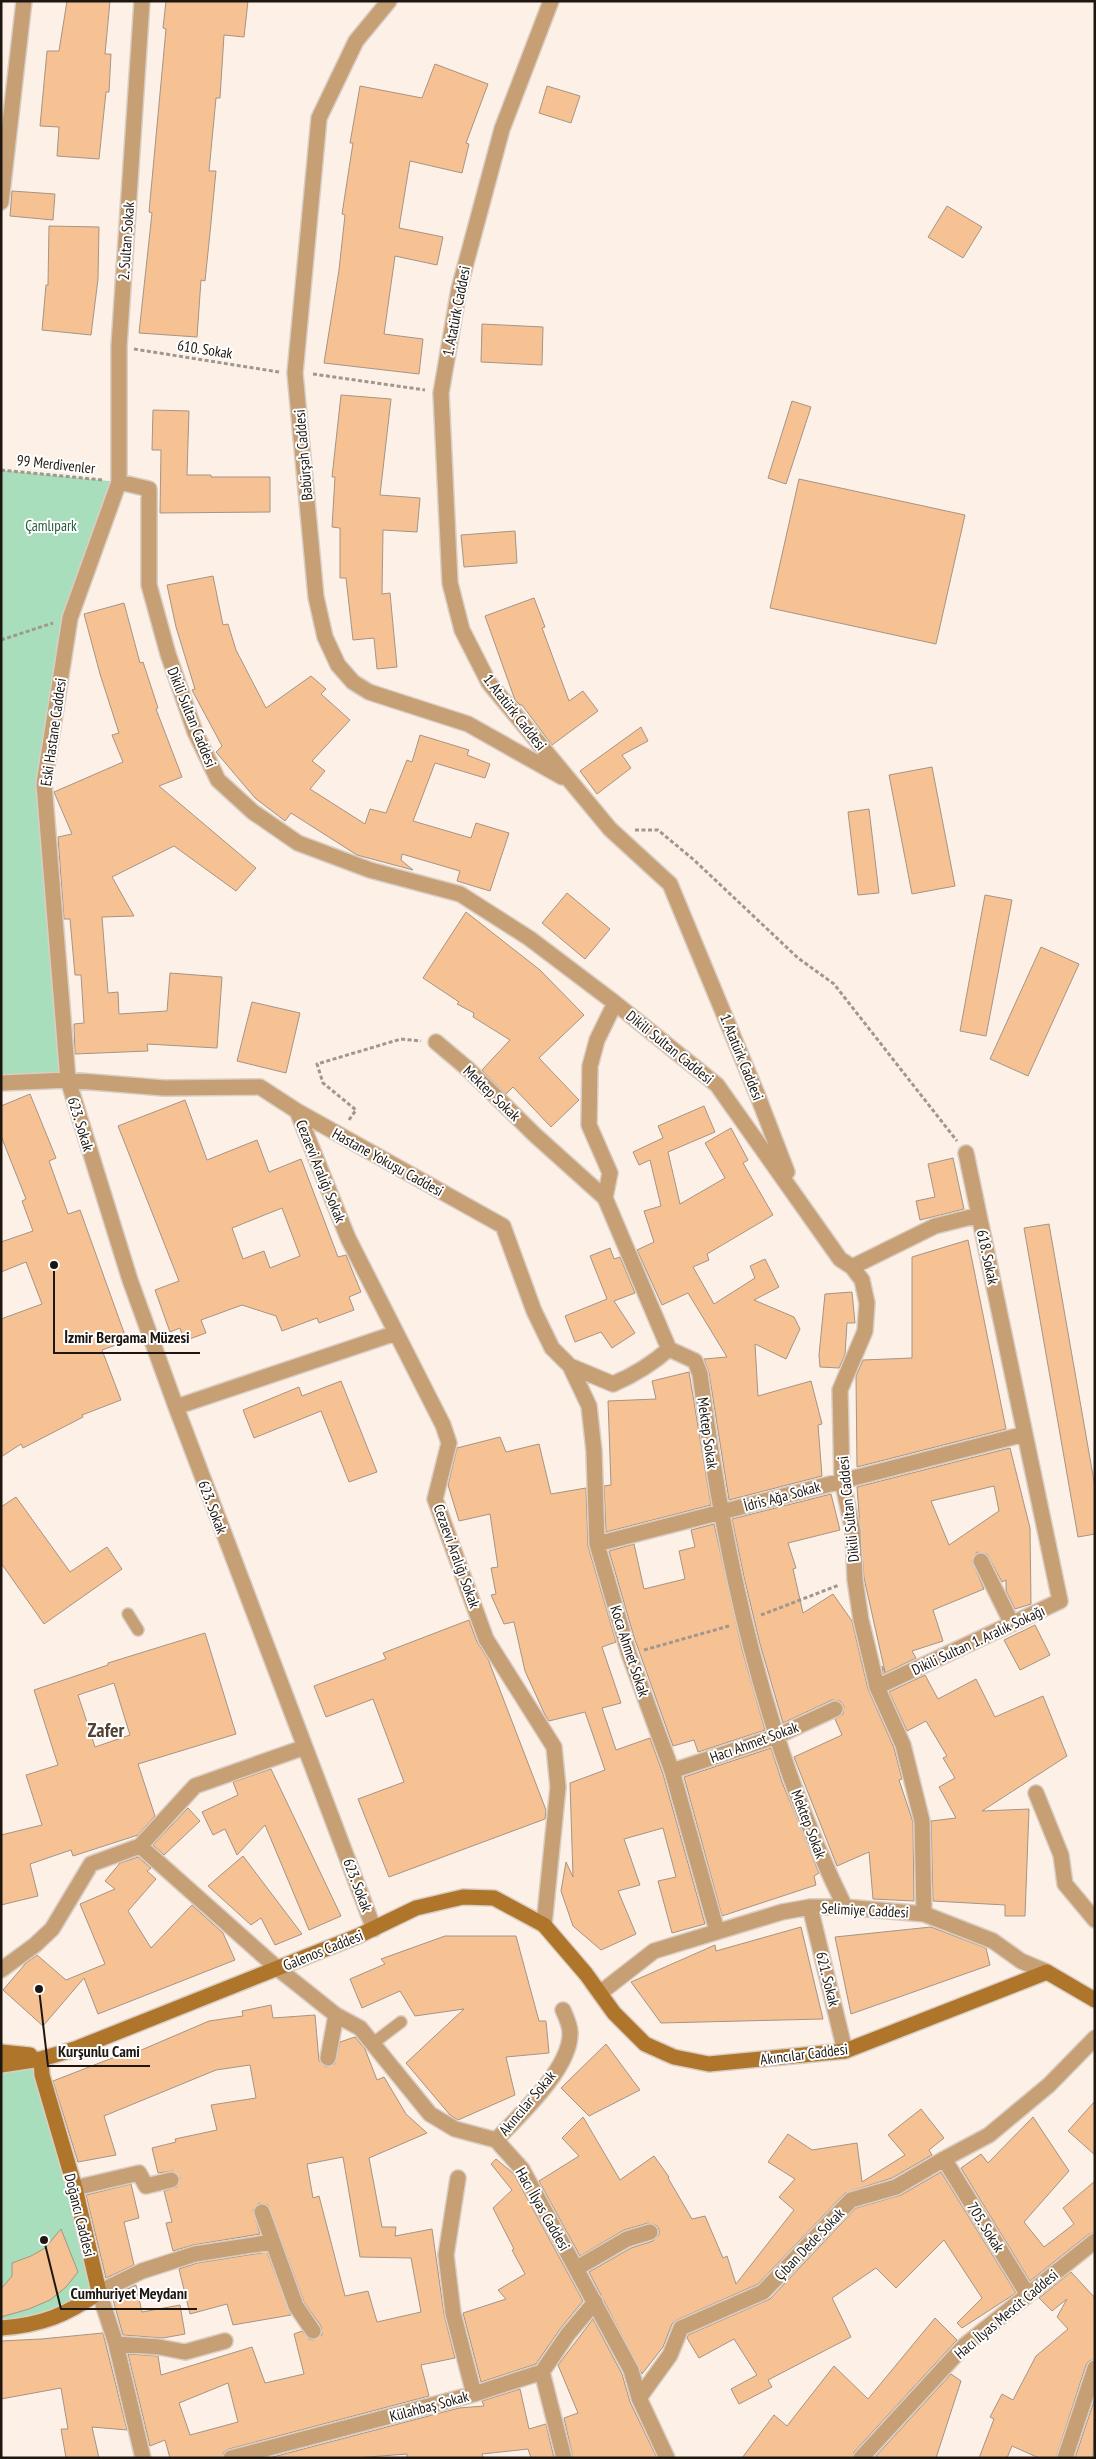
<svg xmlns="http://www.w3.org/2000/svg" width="1096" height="2459" viewBox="0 0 1096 2459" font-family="'PT Sans Narrow',sans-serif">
	<rect width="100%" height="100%" fill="#fdf1e7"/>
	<!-- green -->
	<path fill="#a9debc" d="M1 470 119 482 70 618 44 784 68 1080 1 1083Z
		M41 2059 99 2292 78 2306 1 2328V2065Z"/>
	<!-- building -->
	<path fill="#f6c193" stroke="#a69485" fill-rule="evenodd" d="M67 1H110L105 54H111L109 92H106L99 159 57 156 59 127 40 126 47 51H59Z
		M166 1H248L244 37 224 35 220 98H216L209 171H216L210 233 205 281 201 280 197 337 139 333 152 213 149 212 166 29 163 28Z
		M435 64 488 84 466 143 469 144 462 173 410 161 399 228 443 237 437 265 395 256 384 334 423 339 419 374 324 363 339 270 345 215 342 214 353 143H350L360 86 422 98Z
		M547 86 580 96 571 123 539 113Z
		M12 191 55 194 53 220 10 216Z
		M947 206 982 227 963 258 928 237Z
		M49 226 99 227 98 279 91 335 42 330 46 285H48Z
		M482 324 543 327 542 365 481 362Z
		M341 395 391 399 380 495 420 498 417 532 383 530 382 594 390 593 397 667 377 669 374 638 353 640 346 578H340V528L332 527 335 477H332Z
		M792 401 811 407 786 484 768 478Z
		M153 410 189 411 187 475H211V477H270V512L160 513 161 450H152Z
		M799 479 965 515 936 644 770 608Z
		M515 531 517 563 464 567 461 535Z
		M213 576 223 625 228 624 236 650 266 708 311 676 326 689 321 694 350 720 312 761 325 771 310 789 365 824 370 809 386 813 407 760 412 762 420 735 469 750 467 755 490 764 485 778 435 763 413 821 471 838 476 823 509 833 490 891 457 881 460 871 402 854 401 860 413 870 357 855 291 813 285 821 255 798 216 752 222 746 192 690 195 689 176 627 167 585Z
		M534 598 545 627 542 628 569 701 583 691 598 711 552 745 522 705H520L515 700 485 616Z
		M124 603 140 663 143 662 158 708 156 709 182 777 159 786 256 868 236 891 174 846 112 877 134 916 102 917 108 993 118 992 119 1014 167 1011 170 973 222 977 217 1048 147 1044 148 1051 75 1054 74 1024 84 1023 81 975H75L70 919H64L58 837 72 834 54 792 123 762 112 735 119 733 100 674 84 614Z
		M641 727 648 741 622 755 631 768 597 794 580 771Z
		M932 767 955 886 912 894 889 775Z
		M869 809 879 893 858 895 848 812Z
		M567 893 610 929 585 959 542 923Z
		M985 895 1012 900 986 1036 960 1031Z
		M466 912 540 970 584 1015 539 1058 579 1100 551 1127 513 1087 506 1094 482 1070 510 1040 473 1017 474 1013 457 1004 459 1002 423 978Z
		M1041 947 1079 964 1028 1076 990 1059Z
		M252 1002 300 1013 286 1073 237 1061Z
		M30 1094 56 1158 49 1161 68 1214 80 1210 127 1341 102 1350 121 1400 82 1415 83 1417 23 1448 21 1444 1 1457V1319L42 1304 26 1262 1 1272V1242L33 1231 22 1201 26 1199 1 1136V1106Z
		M185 1100 207 1160 257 1140 269 1172 301 1159 338 1257 346 1255 361 1292 349 1297 354 1310 319 1323 317 1318 282 1331 276 1316 242 1305 201 1320 206 1333 184 1341 180 1328 170 1332 155 1290 179 1281 118 1126ZM282 1208 300 1256 270 1268 264 1251 243 1259 232 1228Z
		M704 1106 715 1132 668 1152 680 1204 725 1178 705 1143 731 1128 748 1160 743 1163 773 1215 707 1254 709 1260 693 1267 714 1304 755 1278 750 1266 765 1259 779 1287 754 1300 794 1317 800 1329 786 1359 755 1344 758 1396 811 1381 822 1424 818 1425 822 1476 729 1500 709 1373 704 1359 727 1357 688 1293 662 1305 637 1250 654 1242 644 1211 661 1206 650 1160 639 1165 633 1152 663 1138 658 1126Z
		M953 1158 964 1209 920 1220 916 1201 935 1197 928 1164Z
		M1049 1224 1095 1487V1534L1078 1537 1024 1228Z
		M968 1240 1006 1429 857 1467 856 1376 863 1360 912 1358V1257Z
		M610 1248 614 1259 620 1257 635 1293 614 1301 635 1333 612 1348 601 1332 575 1342 565 1316 607 1299 590 1256Z
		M852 1292 855 1323H847L845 1355 839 1368 820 1367 819 1355 825 1294Z
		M689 1372 711 1505 606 1532 604 1486 611 1485 608 1401 656 1399 652 1381Z
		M341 1381 377 1472 349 1482 321 1411 254 1438 243 1410 299 1387 302 1396Z
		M500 1437 506 1452 539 1444 551 1494 586 1488 588 1546 616 1642 602 1647 621 1703 602 1708 616 1750 650 1738 663 1774 705 1924 672 1933 658 1881 676 1877 663 1828 624 1839 640 1885 618 1891 636 1934 601 1950 573 1926 561 1891 566 1862 573 1877 570 1783 605 1770 585 1712 549 1721 545 1715 525 1671 514 1622 504 1624 491 1595 496 1594 491 1568 498 1567 490 1514 459 1521 448 1485 457 1448Z
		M1010 1448 1030 1528 1031 1604 1015 1609 1006 1591V1580L1002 1582 987 1554 977 1552 972 1561 984 1589 933 1610 943 1641 912 1651 916 1658 883 1674 882 1666 885 1672 864 1578 857 1487ZM994 1486 999 1511 949 1545 931 1501Z
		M831 1494 840 1530 788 1543 796 1568 793 1569 803 1613 833 1594 852 1621 868 1689 894 1748 902 1779 899 1780 913 1822 914 1901 873 1899 869 1852 837 1866 794 1757 842 1735 835 1719 843 1714 844 1706 840 1701 832 1700 783 1723 760 1644 744 1577 732 1519Z
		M16 1497 70 1572 107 1547 122 1569 44 1624 1 1563V1507Z
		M714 1524 742 1649 765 1730 698 1752 694 1740 673 1746 634 1637 609 1551 634 1544 644 1589 685 1579 679 1551 695 1547 691 1530Z
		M469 1620 477 1642 488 1659 546 1810 545 1819 389 1877 358 1799 404 1782 373 1699 326 1717 314 1686 386 1659 383 1653Z
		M1035 1625 1050 1655 1020 1670 1004 1640Z
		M205 1633 236 1734 138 1764 155 1816 138 1835 73 1856 71 1850 30 1864 38 1896 1 1905V1835L42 1825 26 1775 58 1765 34 1690 108 1665V1663ZM114 1683 130 1735 95 1747 78 1695Z
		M925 1675 938 1699 976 1679 995 1717 1043 1696 1067 1756 982 1811 1029 1809 1025 1916H1005V1905L933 1901 931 1821 956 1818 939 1787 955 1778 943 1758 947 1756 926 1721 907 1731 889 1692Z
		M771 1748 782 1782 819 1873 814 1876 816 1885 722 1916 684 1777Z
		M271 1769 341 1916 309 1930 265 1825 237 1855 225 1829 213 1835 202 1812 238 1795 233 1782Z
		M188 1808 200 1821 164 1855 153 1845Z
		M243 1856 302 1934 275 1945 261 1918 251 1925 208 1886Z
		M138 1857 151 1868 147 1871 156 1879 128 1911 151 1948 192 1905 223 1933 235 1960 98 2014 84 1978 43 2026 3 1990 26 1963 37 1955 66 1980 105 1964 80 1904 115 1889 105 1881 120 1863Z
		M801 1927 823 2019 661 2023 631 1982 715 1945 716 1951Z
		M931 1927 986 1948 990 1965 851 2014 835 1937Z
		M445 1936H516L539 2021H546L549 2053 506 2057 515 2095 458 2120 450 2115 406 2063 464 2009 415 2016 400 1991 362 2008 350 1979 385 1964 381 1959Z
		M271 2005 273 2018 315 2015 319 2061 326 2067 335 2064 340 2042 355 2037 365 2049 377 2080 384 2077 406 2114 427 2133 369 2158 382 2227H396L395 2236 432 2229 444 2314 455 2358 421 2365 429 2396 229 2449 224 2452 222 2458H170L165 2440 150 2446 128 2354 158 2356 161 2375 252 2347 265 2383 304 2374 294 2334 302 2331 309 2339 313 2340 322 2335 321 2326 304 2302 268 2205 259 2203 253 2210 260 2234 193 2245 173 2251 166 2223 172 2222 164 2191 177 2187 180 2178 173 2171 158 2173 152 2148 176 2142 175 2139 217 2130 211 2105 256 2098 250 2065 216 2070 104 2116 116 2155 78 2162 53 2081 138 2048 139 2051 209 2021 243 2016 242 2011ZM343 2157 360 2257 411 2258 421 2312 377 2322 368 2291 345 2296 319 2196 313 2198 307 2164ZM228 2383 238 2422 190 2435 179 2403Z
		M606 2044 640 2090 589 2116 561 2088Z
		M1095 2101V2155L1068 2131Z
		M921 2109 944 2138 929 2150 932 2155 892 2178 845 2193 758 2284 677 2320 672 2324 663 2347 642 2374 589 2272 631 2248 653 2241 659 2235V2229L656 2225 648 2223 624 2230 580 2256 539 2181 579 2156 562 2138 583 2117 620 2180 654 2156 669 2177 668 2178 692 2219 705 2216 723 2258 727 2256 736 2284 794 2210 779 2197 795 2179 768 2162 788 2134 812 2150 857 2143 862 2182 905 2155 888 2135Z
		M1033 2117 1069 2171 1024 2222 1044 2247 1074 2224 1063 2208 1095 2181V2232L1089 2234 1030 2281 961 2168 981 2154 988 2163Z
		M496 2159 514 2174 583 2301 560 2329 536 2364 481 2382 463 2313 506 2299 498 2290 525 2274 512 2250 514 2249 493 2208 512 2190 491 2164Z
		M941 2172 1016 2293 962 2328 957 2323 982 2298 944 2240 896 2288 876 2268 832 2298 851 2337 768 2380 772 2387 739 2404 731 2389 757 2375 734 2339 699 2358 687 2338 688 2335 770 2299 856 2208 901 2195Z
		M131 2184 139 2218 124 2222 134 2265 106 2278 86 2195Z
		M61 2229 78 2272 66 2287 50 2300 29 2309 1 2317V2289L12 2276V2263L31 2256 45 2248Z
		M267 2252 291 2315 233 2325 227 2304 190 2314 179 2269 197 2263Z
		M1071 2272 1095 2298V2359L1089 2361 1086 2365 1056 2458H1039L1012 2446 1007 2458H979L994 2419 990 2417 1002 2394 1013 2400 1036 2356 1068 2329 1057 2317 1067 2299 1052 2311 1039 2298Z
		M136 2285 142 2312 180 2305 185 2334 163 2338 123 2335 112 2296Z
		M935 2318 957 2340 854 2452 852 2458H742L774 2415 787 2426 834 2366 868 2399Z
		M593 2319 622 2374 630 2402 657 2458H573L564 2418 578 2413 558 2365Z
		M103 2333 127 2430 92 2427 99 2458H66L61 2429H68L61 2388 1 2399V2341L41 2339Z
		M951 2374 961 2381 936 2458H877L876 2456Z
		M520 2389 529 2429 546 2424 554 2458H531L528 2449 482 2454 483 2458H407V2454L355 2458H269L459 2408 484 2406 482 2401Z
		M1095 2398 1093 2458H1075Z"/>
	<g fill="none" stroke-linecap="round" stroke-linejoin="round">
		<!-- service casing -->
		<g stroke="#d9cec5" stroke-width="14">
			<path id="service" d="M128 1614 138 1630
				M372 2044 401 2022"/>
		</g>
		<!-- minor casing -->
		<g stroke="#d9cec5" stroke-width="18">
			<path id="minor" d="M142 1 119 346V482L70 618 44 784 68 1080 130 1280 176 1407 374 1929
				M389 1 356 41 319 118 295 373 316 597 325 637 338 665 353 682 369 692 468 724 562 777
				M551 1 502 129 459 289 441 393 450 583 462 630 489 683 610 829 670 884 757 1094 787 1172
				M1 202 24 1
				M119 482 149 489V585L168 654 195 732 218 780 253 812 298 843 370 870 460 894 529 938 615 1003 717 1085 840 1259 852 1267 862 1280 867 1303 865 1331 840 1390 842 1480 853 1531 855 1580 861 1620 873 1670 877 1687 903 1745 922 1821 924 1914
				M436 1042 468 1069 535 1135 605 1198 669 1349 695 1361 700 1374C724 1557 763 1740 845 1907
				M1 1083 68 1080 164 1088 260 1087 297 1111 503 1226 534 1311 552 1348 570 1366 589 1406 594 1451 597 1544 629 1654 672 1771 717 1931
				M297 1111 348 1238 443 1425 449 1443 435 1499 486 1639 554 1747 558 1787 544 1925
				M966 1153 979 1215
				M605 1198 610 1173 589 1125 590 1066 597 1040 615 1003
				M852 1267 935 1226 979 1215 1060 1601 877 1687
				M570 1366 613 1384C634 1375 652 1364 669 1349
				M176 1407 396 1333
				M597 1544 1025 1434
				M981 1561 1012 1624
				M672 1771 777 1736 835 1709
				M1036 1793 1061 1855 1065 1884 1095 1920
				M140 1846 277 1968 336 2015 360 2028 430 2114 455 2129 496 2140 522 2169 631 2370 639 2398 667 2458
				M810 1907 845 2051
				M1 1970 35 1945 52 1929 91 1864 140 1846 195 1786 305 1747
				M600 1993 654 1951 782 1912 810 1907H845L924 1914 993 1941 1021 1961 1047 1972
				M328 2058 336 2015
				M496 2140C519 2116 572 2067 570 2032 570 2025 566 2017 563 2010
				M944 2159 1028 2295
				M458 2178 446 2255 453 2313 474 2394
				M75 2188 139 2173 146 2186 171 2180
				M262 2212 296 2306 313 2331
				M577 2268 627 2239 650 2232
				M116 2344 159 2347 185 2352 225 2341
				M542 2372 564 2458
				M639 2398 670 2355 681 2328 763 2292 851 2200 896 2187 944 2159 989 2135 1049 2085 1095 2038
				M143 2458 116 2344 99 2292 142 2271 195 2254 272 2242
				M231 2458 474 2394 542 2372 568 2334 595 2302
				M861 2458 965 2345 1095 2241
				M1065 2458 1095 2368"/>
		</g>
		<!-- secondary casing -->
		<g stroke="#d9cec5" stroke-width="18">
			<path id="secondary" d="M1 2052 30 2055
				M1 2065 41 2059 75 2049 358 1936 416 1908 463 1897 494 1898 544 1925 586 1974 614 2013 645 2044 674 2057 709 2064 845 2051 1047 1972 1095 2000
				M1 2328C42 2325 66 2315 99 2292L75 2188 42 2075 41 2059"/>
		</g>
		<!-- path -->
		<path stroke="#a0978e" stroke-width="3" stroke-dasharray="4 2.5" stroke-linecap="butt" d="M134 349 279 372
			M313 374 425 390
			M1 470 103 480
			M1 640 53 623
			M635 830H658L694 860 798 958 834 984 957 1141
			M1 995H2
			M349 1120 356 1110 323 1083 317 1064 401 1039 421 1041
			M761 1615 839 1585
			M644 1650 729 1626"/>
		<!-- service -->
		<use href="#service" stroke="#c79f74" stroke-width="11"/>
		<!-- minor -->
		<use href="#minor" stroke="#c79f74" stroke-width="15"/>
		<!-- secondary -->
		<use href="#secondary" stroke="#af752b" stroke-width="15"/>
	</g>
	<g text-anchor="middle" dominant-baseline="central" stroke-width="4" stroke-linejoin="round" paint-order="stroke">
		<!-- street labels -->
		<g font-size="15" fill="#1e1711" stroke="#fff">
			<text transform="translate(126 241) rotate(-86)">2. Sultan Sokak</text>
			<text transform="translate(456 311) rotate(-79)">1. Atatürk Caddesi</text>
			<text transform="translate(205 349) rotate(9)">610. Sokak</text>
			<text transform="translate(303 455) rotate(-95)">Babürşah Caddesi</text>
			<text transform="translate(56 464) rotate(6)">99 Merdivenler</text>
			<text transform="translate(515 712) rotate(52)">1. Atatürk Caddesi</text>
			<text transform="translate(192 717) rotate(68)">Dikili Sultan Caddesi</text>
			<text transform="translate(53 732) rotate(-82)">Eski Hastane Caddesi</text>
			<text transform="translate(670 1047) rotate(39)">Dikili Sultan Caddesi</text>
			<text transform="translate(742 1057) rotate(68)">1. Atatürk Caddesi</text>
			<text transform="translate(492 1093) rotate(44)">Mektep Sokak</text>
			<text transform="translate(81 1124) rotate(73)">623. Sokak</text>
			<text transform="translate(388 1162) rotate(29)">Hastane Yokuşu Caddesi</text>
			<text transform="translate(321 1171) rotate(68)">Cezaevi Aralığı Sokak</text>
			<text transform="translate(988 1257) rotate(78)">618. Sokak</text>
			<text transform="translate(708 1433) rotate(82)">Mektep Sokak</text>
			<text transform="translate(782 1496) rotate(-15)">İdris Ağa Sokak</text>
			<text transform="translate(213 1507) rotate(69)">623. Sokak</text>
			<text transform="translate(848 1509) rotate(-96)">Dikili Sultan Caddesi</text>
			<text transform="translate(457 1556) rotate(70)">Cezaevi Aralığı Sokak</text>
			<text transform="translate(978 1640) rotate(-25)">Dikili Sultan 1. Aralık Sokağı</text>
			<text transform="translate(630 1651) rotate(72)">Koca Ahmet Sokak</text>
			<text transform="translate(754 1742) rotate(-20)">Hacı Ahmet Sokak</text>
			<text transform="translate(809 1824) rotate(69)">Mektep Sokak</text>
			<text transform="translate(358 1885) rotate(69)">623. Sokak</text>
			<text transform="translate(865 1910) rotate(3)">Selimiye Caddesi</text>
			<text transform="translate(323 1950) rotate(-22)">Galenos Caddesi</text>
			<text transform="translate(828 1979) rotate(76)">621. Sokak</text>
			<text transform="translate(804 2054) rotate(-7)">Akıncılar Caddesi</text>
			<text transform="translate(527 2103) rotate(-50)">Akıncılar Sokak</text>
			<text transform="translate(543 2209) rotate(60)">Hacı İlyas Caddesi</text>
			<text transform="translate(80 2215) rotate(76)">Doğancı Caddesi</text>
			<text transform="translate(986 2227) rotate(58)">705. Sokak</text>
			<text transform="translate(809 2244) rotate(-46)">Çıban Dede Sokak</text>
			<text transform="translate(1006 2314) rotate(-40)">Hacı İlyas Mescit Caddesi</text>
			<text transform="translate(429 2406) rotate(-15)">Külahbaş Sokak</text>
		</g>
		<!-- park labels -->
		<g font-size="15" fill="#225d3c" stroke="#fff">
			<text x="51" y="525">Çamlıpark</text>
		</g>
		<!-- district labels -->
		<g font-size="20" font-weight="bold" fill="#524235" stroke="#fff">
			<text x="106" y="1730">Zafer</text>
		</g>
	</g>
	<!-- callouts -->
	<path fill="none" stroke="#1e1711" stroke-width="2" d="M54 1265L54 1353H200M39 1989L48 2066H150M44 2240L61 2309H197"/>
	<g fill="#1e1711" stroke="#fff" stroke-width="2">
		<circle cx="54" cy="1265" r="5"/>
		<circle cx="39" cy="1989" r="5"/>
		<circle cx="44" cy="2240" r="5"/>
	</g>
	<g font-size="16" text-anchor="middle" font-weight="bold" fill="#1e1711" stroke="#fff" stroke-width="4" stroke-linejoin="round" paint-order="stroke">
		<text x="127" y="1343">İzmir Bergama Müzesi</text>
		<text x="99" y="2057">Kurşunlu Cami</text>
		<text x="129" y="2299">Cumhuriyet Meydanı</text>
	</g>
	<!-- border -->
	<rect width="1096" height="2459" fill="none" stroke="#1e1711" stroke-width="5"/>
</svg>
